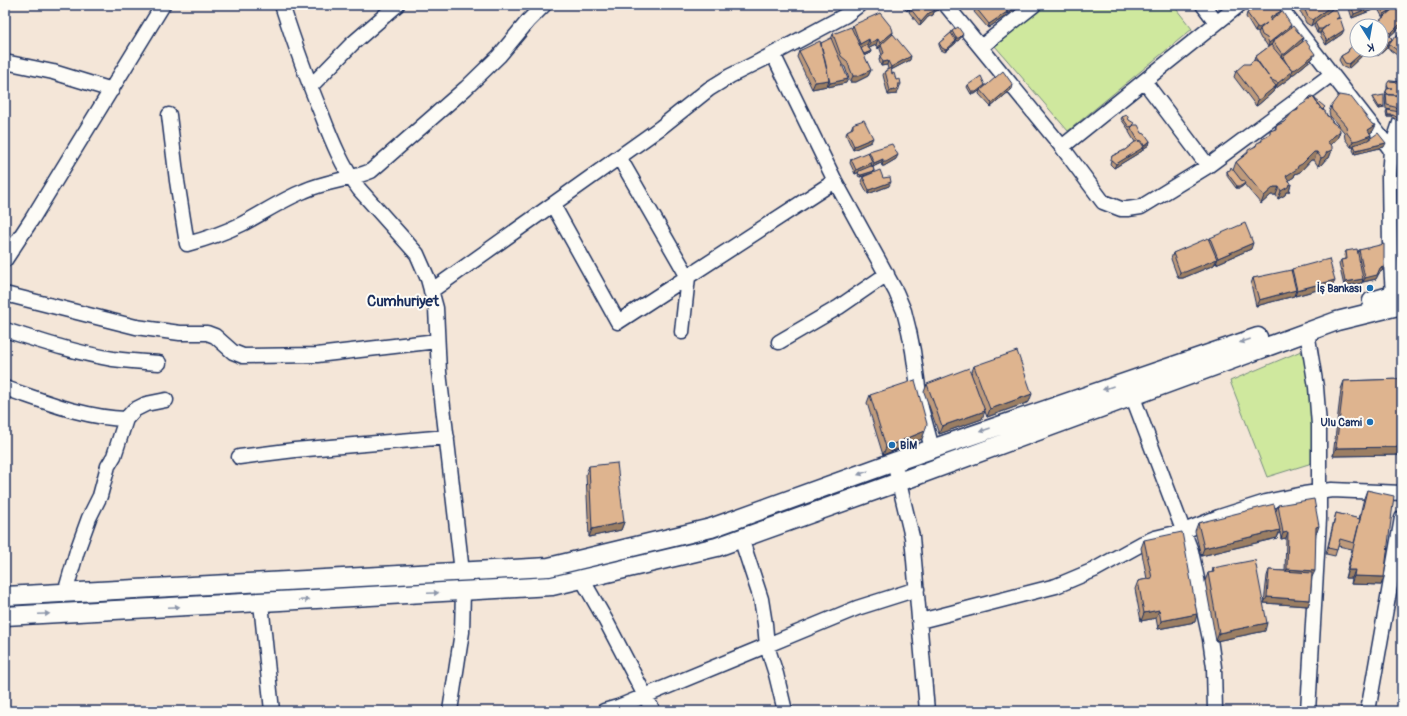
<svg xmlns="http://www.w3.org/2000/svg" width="1407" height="716" viewBox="0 0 1407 716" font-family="Pangolin,sans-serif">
	<rect width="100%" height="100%" fill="#f4e6d8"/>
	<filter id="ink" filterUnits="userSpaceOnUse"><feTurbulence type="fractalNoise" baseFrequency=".025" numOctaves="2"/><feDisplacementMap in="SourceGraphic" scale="8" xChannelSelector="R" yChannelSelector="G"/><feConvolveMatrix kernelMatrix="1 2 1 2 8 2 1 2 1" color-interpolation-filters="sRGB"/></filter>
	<g filter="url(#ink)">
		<!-- green -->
		<path fill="#cfe89e" stroke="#758c7e" d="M1045 5H1173L1192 29 1068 131 995 46Z
			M1301 351 1315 395 1312 463 1267 477 1230 381Z"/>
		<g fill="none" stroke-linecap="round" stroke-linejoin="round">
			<!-- minor casing -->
			<g stroke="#1b2f5e" stroke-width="17">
				<path id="minor" d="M282 5C294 42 307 79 322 115 332 141 342 166 359 189L417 254 428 279 436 308 439 372 462 572
					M946 5 1062 147 1239 5
					M1203 5 1216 22
					M1278 5 1391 150
					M981 47 1034 5
					M773 54 835 181 896 292 904 311 909 331 913 351 921 408 932 448
					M5 62 53 72 112 90
					M1144 81 1208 166
					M311 86 352 44 397 5
					M169 115 177 181 187 244C206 239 224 233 242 224 263 213 282 200 304 191 326 181 350 180 371 171L466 88 499 56 528 21 544 5
					M1062 147 1103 202 1121 209H1128L1141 207 1208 166 1332 74
					M619 157 688 277 682 332
					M553 205 618 322 835 181
					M5 260 32 219 163 5
					M431 291 660 128 709 89 730 76 760 61 846 15 859 5
					M5 294 136 327 180 333H207L215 336 233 352 243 356 317 355 437 341
					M1393 295 1390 246 1389 176 1391 150 1402 117
					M5 330C40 341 76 353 113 359 128 361 143 362 159 363
					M1307 332 1316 387 1319 425V519L1308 711
					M779 342 839 307 887 274
					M1129 387 1191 551 1210 639 1214 667 1215 711
					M5 388C44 401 84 418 126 419
					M239 457 295 450 447 437
					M894 462 912 537 927 711
					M741 538 761 599 765 624 767 646 776 674 785 711
					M582 579 606 621 653 711
					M65 593 77 551 89 518 100 496 108 466 114 456 126 419 134 410 146 404 166 400
					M261 603 272 711
					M920 621 1056 586 1094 570 1143 543 1155 538 1184 531 1219 517 1266 502 1304 494 1332 490 1402 493
					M450 711 462 632 463 591
					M604 711 618 707 857 608 917 589
					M1368 711 1402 518"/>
			</g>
			<!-- major casing -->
			<g stroke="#1b2f5e" stroke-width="21">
				<path id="major" d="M1372 301 1402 292
					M5 596 549 567 711 528 894 462 1258 337
					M5 616 552 586 717 547 899 482 1337 321 1402 305"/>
			</g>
			<!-- minor -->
			<use href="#minor" stroke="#fdfcf7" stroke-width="14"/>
			<!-- major -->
			<use href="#major" stroke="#fdfcf7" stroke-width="18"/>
		</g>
		<!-- wall -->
		<path fill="#bf9b7b" stroke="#1b2f5e" d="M902 5H939L938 10 934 12 933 15 928 17 920 26 909 12 910 8 907 11 904 8Z
			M980 5H1022L1017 9H1015V11L1007 14V13L1006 16 988 28 974 12 976 8Z
			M1295 5H1333L1331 10 1339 17 1338 19 1342 34 1326 45 1320 35V33H1317L1314 26 1315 22 1311 26 1306 23 1302 14Z
			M1348 5H1376L1375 9 1352 18Z
			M1376 5H1402V26H1401L1390 36 1392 40 1397 37 1402 31V59L1397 58V55L1387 48 1389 45H1388L1386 49 1379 55H1376L1374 50H1381V26H1375L1377 24 1378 22 1383 18 1377 7V6H1376Z
			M1280 12 1290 28 1302 42 1313 58 1294 74H1292L1291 77 1275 89H1274L1273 92 1258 105 1256 106 1234 77 1236 71 1250 64 1254 60 1255 57 1271 45 1272 44 1268 47 1265 42 1261 39 1258 33 1259 31 1258 32H1255L1246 17 1247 13Z
			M853 25 893 32 892 35 910 60 891 70 892 74 896 80 901 84 899 88 897 94 888 95 883 75 885 71 888 69 887 65 881 66 879 60 880 56 882 55 880 49V47L878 49 876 45 869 48 871 51 870 53 864 56 871 70 868 76 856 82H850L845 67 842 65 846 83 828 87V83L827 86 812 89 797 57 799 51 821 43 831 39 833 34 852 28Z
			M952 31 962 36 958 41 956 40V43L945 52 941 50 939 45V43L951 33Z
			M1349 49 1357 50H1368L1348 69 1343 67 1339 60 1341 56 1348 52Z
			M1389 81 1402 82V111L1401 113 1399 119 1397 120 1392 117H1387L1386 112 1387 110H1391L1386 109 1385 99 1386 95 1385 94 1386 91 1387 89V86Z
			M968 85H985L1012 89 991 107 979 94 980 90 975 94H971L967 87Z
			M1373 97 1384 108 1379 109 1373 100Z
			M1309 98 1315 99 1324 109 1323 110 1340 131 1337 139 1330 145 1332 150 1329 158 1325 160 1321 165 1318 166 1314 160H1311L1300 172 1295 174 1294 177 1289 180 1291 184 1289 192H1286L1285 195 1278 199 1276 195H1271L1261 204 1244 184V185L1240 188H1236L1227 176V171L1233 170 1236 162 1275 129 1276 126 1284 122 1297 110 1298 107 1306 103Z
			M1331 106 1373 131 1370 133 1371 135 1369 139 1384 147 1355 154 1353 150 1354 147H1351L1345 139 1344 132 1330 116 1329 112Z
			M1122 117 1129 120 1133 126 1142 133 1150 141 1149 145 1143 149 1142 151 1114 168 1110 164 1112 156 1125 150 1135 142 1129 132 1130 129 1129 130 1121 119Z
			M853 124 871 142 853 150 846 135 847 131 851 129Z
			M869 151 896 159 884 166H882L881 163 873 167 874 171 873 173 860 177 858 176 859 172 855 174 850 163 851 159 868 153Z
			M863 177 883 178 889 186 868 194 861 181Z
			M1399 208H1402V230L1399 231 1397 212Z
			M1210 238 1251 249 1216 264 1215 263 1214 265 1183 278H1178L1171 259 1173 253 1209 240Z
			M1359 250 1384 267 1382 271 1379 273 1376 279 1363 282V280L1362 283 1344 286 1339 264 1341 260 1345 259 1344 255 1346 251 1358 252Z
			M1292 269 1332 286 1295 296V294L1294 296 1256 306 1251 284 1253 278 1291 272Z
			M974 366 1029 402 987 417 971 374Z
			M1402 379V455L1333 456 1341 389 1344 381Z
			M927 384 982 419 939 434 924 392Z
			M870 395 922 439 883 455 867 403Z
			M589 466 624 522 621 530 589 537 586 474Z
			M1367 490 1381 585 1351 584 1352 578H1345L1352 549 1338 546 1335 556 1326 554 1334 520 1336 513 1359 519 1364 498Z
			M1278 505 1317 532H1316L1310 600 1308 606 1264 603 1267 576 1269 570 1285 571 1286 538 1281 539 1280 532 1277 538 1201 556 1195 531 1198 523 1276 511Z
			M1144 540 1195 622 1158 629 1156 618 1141 621 1135 589 1138 581 1147 579 1141 548Z
			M1213 568 1265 631 1216 641 1205 581 1208 573H1212Z"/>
		<!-- shaded-wall -->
		<path fill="#9b7e64" stroke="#1b2f5e" d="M911 5H914L907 11 909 6Z
			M1020 5H1022L1017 9 1014 8 1015 6Z
			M1332 5H1333L1331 10 1311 26 1313 20Z
			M1376 5 1375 9 1352 18 1354 14Z
			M940 6 938 10 934 12 933 15 928 17 920 26 921 22 929 13 935 8Z
			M1015 9V11L1007 14 1008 12Z
			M1393 9 1383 18 1384 14Z
			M1281 11 1279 15 1269 21 1271 17Z
			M1007 12 1006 16 988 28 989 24Z
			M1402 22V26H1401L1389 37 1391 33Z
			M1267 23 1260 29 1259 31 1258 32H1255L1257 27Z
			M1329 24 1321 31V33H1317L1318 29Z
			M1291 25 1290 29 1273 41 1272 44 1268 47 1269 43Z
			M1344 30 1342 34 1326 45 1327 41Z
			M893 32 891 38 881 45 880 47 878 49 880 43Z
			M963 34 962 36 958 41 955 40 956 38Z
			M1303 38 1302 43 1283 57 1282 58H1281L1282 54Z
			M869 39 867 46 858 50 860 44Z
			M878 39 876 45 867 49 870 43Z
			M1392 40 1391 44 1388 45 1386 49 1379 55H1376L1378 51 1389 41Z
			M956 41V43L945 52 946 50Z
			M1365 50H1368L1348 69 1349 64Z
			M871 51 870 53 863 56 864 54Z
			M1315 54 1313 58 1294 74H1292L1291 77 1275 89 1278 83 1291 70Z
			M911 56 910 60 889 71 891 67Z
			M888 61 887 65 881 66 883 62Z
			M871 70 868 76 856 82H850L853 76Z
			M848 79 846 83 828 87 830 83Z
			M829 80 827 86 812 89 815 82Z
			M985 85V87L975 94H971L972 92Z
			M1013 85 1012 89 991 107 992 103Z
			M1276 86 1273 92 1258 105 1256 106 1258 100Z
			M899 89 897 94 888 95 890 91Z
			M1384 106V108L1379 109V107Z
			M1388 115H1393L1392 117H1387Z
			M1376 125 1373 131 1366 136 1368 130Z
			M1340 131 1337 139 1324 150 1327 142Z
			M1371 135 1368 141 1354 145V147H1351L1353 141Z
			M873 138 871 142 853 150 854 146Z
			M1150 141 1149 145 1143 149 1142 151 1114 168 1116 164 1143 147 1144 146Z
			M1386 143 1384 147 1355 154 1356 150Z
			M1332 150 1329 158 1325 160 1321 165 1318 166 1321 158 1327 152Z
			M1314 152H1317L1314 160H1311L1300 172 1295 174 1294 177 1283 184 1286 176Z
			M898 155 896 159 884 166H882L883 162Z
			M883 159 881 163 872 167 874 163Z
			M872 162 871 167 855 174 856 170Z
			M874 171 873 173 860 177 861 175Z
			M891 182 889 186 868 194 869 190Z
			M1245 183 1244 185 1240 188H1236L1237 186Z
			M1289 184H1291L1289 192H1286L1285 195 1278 199 1281 191Z
			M1274 187H1279L1276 195H1271L1261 204 1264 196Z
			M1402 226V230L1399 231 1401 227Z
			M1253 243 1251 249 1216 264 1218 258Z
			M1217 259 1214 265 1183 278H1178L1180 272Z
			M1384 267 1382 271 1379 273 1376 279 1363 282 1365 278Z
			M1363 279 1362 283 1344 286 1345 282Z
			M1335 280 1332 286 1295 296 1297 290Z
			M1296 290 1294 296 1256 306 1259 300Z
			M1032 394 1029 402 987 417 990 409Z
			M985 411 982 419 939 434 942 426Z
			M925 431 922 439 883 455 886 447Z
			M1402 447V455L1333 456 1336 448Z
			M624 522 621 530 589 537 592 529Z
			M1319 526 1317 532 1314 533 1316 527Z
			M1280 530 1277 538 1201 556 1204 548Z
			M1288 532 1286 538 1281 539 1283 533Z
			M1287 569 1315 571 1312 577 1285 575Z
			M1348 570H1355L1352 578H1345Z
			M1354 576 1384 577 1381 585 1351 584Z
			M1267 597 1310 600 1308 606 1264 603Z
			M1159 610 1156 618 1141 621 1144 613Z
			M1197 614 1195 622 1158 629 1161 621Z
			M1267 623 1265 631 1216 641 1219 633Z"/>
		<!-- building -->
		<path fill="#deb48f" stroke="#1b2f5e" d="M913 5H939L940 6 935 8 934 11 929 13 921 22 910 8Z
			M980 5H1003L1007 12 989 24 976 8Z
			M1003 5H1013L1015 7V9L1008 12Z
			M1014 5H1020L1018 7 1015 6Z
			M1258 5H1276L1281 11 1271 17 1270 21 1282 11 1291 25 1269 43 1267 38 1262 35 1260 29 1267 23 1259 28 1257 27 1247 13Z
			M1302 5H1332L1313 20 1308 17 1304 8Z
			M1351 5H1376L1354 14Z
			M1380 5H1402V22L1391 33 1387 32 1384 27 1378 22 1393 9 1384 14Z
			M1335 7 1339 17 1336 19 1340 18 1344 30 1327 41 1321 31 1329 24 1322 29H1318L1315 22Z
			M880 13 892 28 893 32 880 43 878 39 870 43 869 39 860 44 853 25Z
			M1378 23 1380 26H1375Z
			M1293 26 1303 38 1285 54H1282L1273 41Z
			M851 27 871 70 858 76H853L847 61 841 56 833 34Z
			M958 27 963 34 959 38H956L952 31Z
			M1381 27 1388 36 1391 37 1392 40 1389 41 1387 45 1381 51H1378L1377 50H1381Z
			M1400 31H1402V55L1399 54 1398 51 1389 44 1394 37H1397Z
			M951 33 956 41 946 50 942 48 939 43Z
			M893 34 911 56 891 67 888 61 883 62 880 56 884 53 881 45Z
			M831 38 848 79 830 83 821 43Z
			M1305 40 1315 54 1296 69 1292 70 1287 64 1283 57Z
			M820 41 829 80 815 82 799 51Z
			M1357 42V50H1365L1349 64 1345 63 1341 56 1348 52 1349 49Z
			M866 45 871 51 864 54 861 49Z
			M1271 45 1293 71 1278 83 1270 79 1276 86 1260 99 1258 100 1236 71 1244 64H1250L1252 61 1256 60 1269 77 1255 57Z
			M891 68 892 74 894 73 896 80 900 79 901 84H898L899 89 890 91 885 71Z
			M1003 71 1013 85 992 103 981 90Z
			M981 76 985 85 976 92H972L968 85Z
			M1389 81 1402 82V95H1389L1386 92 1387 89 1392 88H1388L1387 84Z
			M1386 94 1402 96V109L1387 105Z
			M1339 95 1351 97 1372 124 1376 125 1368 130 1371 135 1358 140 1353 141 1347 133 1346 126 1332 110 1331 106Z
			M1384 95V106L1379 107 1373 97Z
			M1311 96 1315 97V99L1325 107 1322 110 1313 97 1309 99V98Z
			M1313 97 1322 110 1325 111 1327 116 1330 117 1332 122 1339 127 1340 131 1327 142 1332 146V150L1327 152 1324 157 1321 158 1317 152H1314L1302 164 1298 166 1297 169 1286 176 1291 184H1289L1288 187 1281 191 1279 187H1274L1264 196 1236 162 1248 153V150L1256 146 1257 143 1262 141V138L1270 134V131L1276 129V126L1284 122 1293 112 1298 110V107L1306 102 1307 100Z
			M1387 110 1401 112 1400 116 1398 118 1393 115H1388Z
			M1127 115 1129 120 1134 123 1133 126 1129 127 1122 117Z
			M864 120 873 138 854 146 847 131 853 128V124L855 123Z
			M1134 125H1138L1142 133 1145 134 1150 141 1144 146 1142 141 1138 140 1131 128Z
			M1378 133 1386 143 1356 150 1354 145 1368 140Z
			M1140 141 1144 147 1116 164 1111 160 1112 156 1125 150 1135 142Z
			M892 144 898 155 886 162H883V159L874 163 869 151Z
			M868 152 872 162 856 170 851 159Z
			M871 166 873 167 874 171 861 175 858 174 859 171Z
			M1231 167 1241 180 1244 181 1245 183 1241 186H1237L1228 174 1227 171 1230 170Z
			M880 170 883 178 890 177 891 182 869 190 863 177Z
			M1399 208H1402V226L1401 227Z
			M1245 223 1253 243 1218 258 1210 238Z
			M1208 238 1217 259 1185 272H1180L1173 253Z
			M1384 244V267L1380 268 1377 275 1365 278 1359 250Z
			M1357 249 1363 279 1345 282 1341 260 1347 259 1346 251Z
			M1329 259 1335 280 1297 290 1292 269Z
			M1291 270 1296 290 1259 300 1253 278Z
			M1017 351 1032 394 990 409 974 366Z
			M969 368 985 411 942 426 927 384Z
			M1402 379V447L1336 448 1344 381Z
			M915 380 927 424 925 431 886 447 870 395Z
			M617 463 624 522 592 529 589 466Z
			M1367 490 1394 496 1384 577 1354 576 1355 570H1348Z
			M1314 499 1319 526 1316 527 1315 571 1287 569 1288 532 1283 533 1278 505Z
			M1274 504 1280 530 1204 548 1198 523Z
			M1336 513 1360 519 1354 543 1340 539 1337 550 1328 548Z
			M1182 532 1197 614 1161 621 1159 610 1144 613 1138 581 1152 578 1144 540Z
			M1255 560 1267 623 1219 633 1208 573 1214 572 1213 568Z
			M1269 570 1312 573 1310 600 1267 597Z"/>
		<!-- one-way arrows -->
		<defs><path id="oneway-solid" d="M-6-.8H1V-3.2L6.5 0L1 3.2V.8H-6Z"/></defs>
		<g fill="#8c96aa">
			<use href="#oneway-solid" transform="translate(1245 341) rotate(161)"/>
			<use href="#oneway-solid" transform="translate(1108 388) rotate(161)"/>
			<use href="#oneway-solid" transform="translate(985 430) rotate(161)"/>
			<use href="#oneway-solid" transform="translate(863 473) rotate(160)"/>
			<use href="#oneway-solid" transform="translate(433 593) rotate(-3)"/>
			<use href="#oneway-solid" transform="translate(304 600) rotate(-3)"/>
			<use href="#oneway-solid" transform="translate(174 607) rotate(-3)"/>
			<use href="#oneway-solid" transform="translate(44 614) rotate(-3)"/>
		</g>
	</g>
	<!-- markers -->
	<g fill="#1f6fb2" stroke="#fdfcf7" stroke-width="1.5">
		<circle cx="1370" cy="288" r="4"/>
		<circle cx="1370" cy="422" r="4"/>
		<circle cx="892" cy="445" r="4"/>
	</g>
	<g text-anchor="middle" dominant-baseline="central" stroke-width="4" stroke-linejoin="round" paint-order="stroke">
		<!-- poi labels -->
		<g font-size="11" font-weight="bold" fill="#1b2f5e" stroke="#fdfcf7" text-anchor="end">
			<text x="1362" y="288">İş Bankası</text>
			<text x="1362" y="422">Ulu Cami</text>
			<text x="900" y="445" text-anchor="start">BİM</text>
		</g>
		<!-- district labels -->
		<g font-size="15" font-weight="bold" fill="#1b2f5e" stroke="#fdfcf7">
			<text x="403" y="301">Cumhuriyet</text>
		</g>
	</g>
	<!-- margin -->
	<rect width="1407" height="716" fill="none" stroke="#fdfcf7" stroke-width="20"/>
	<rect x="10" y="10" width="1387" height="696" fill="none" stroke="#1b2f5e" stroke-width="1.5" filter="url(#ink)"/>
	<!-- north arrow -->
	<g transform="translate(1369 38) rotate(169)"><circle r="19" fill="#fdfcf7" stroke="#a3aaba"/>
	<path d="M0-3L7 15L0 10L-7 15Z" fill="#1f6fb2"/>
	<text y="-6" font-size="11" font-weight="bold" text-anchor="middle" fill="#1b2f5e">K</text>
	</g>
</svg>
